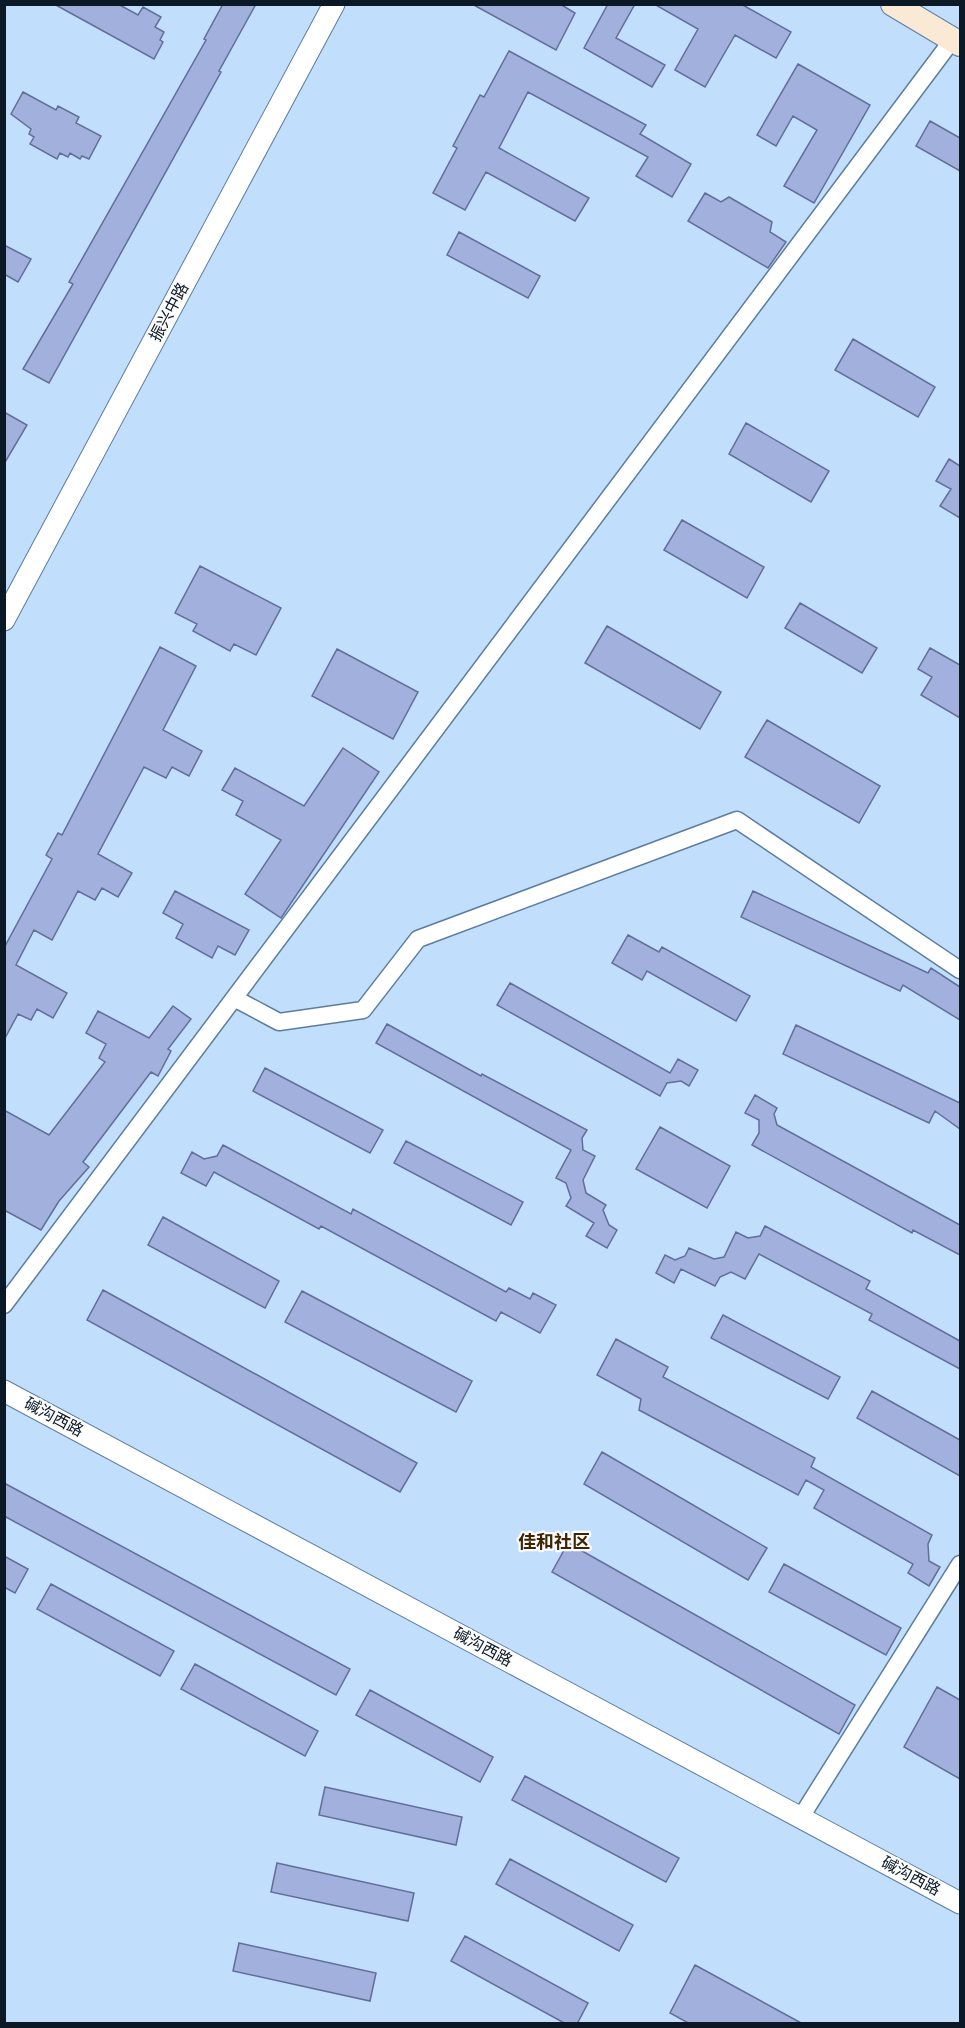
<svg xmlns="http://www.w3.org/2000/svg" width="965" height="2028" viewBox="0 0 965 2028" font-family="'Fira Sans Condensed','Noto Sans SC',sans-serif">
	<rect width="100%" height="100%" fill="#c1defd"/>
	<!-- building -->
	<path fill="#a2b0dd" stroke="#626e98" stroke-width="1.5" d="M54 4H118L138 15 143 7 161 17 155 27 164 32 160 40 163 42 154 59Z
		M223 4H256L219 71 221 72 49 383 23 369 73 284 69 282 206 40 204 39Z
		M472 4H560L575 13 556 50Z
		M608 4H635L616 38 665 65 652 87 584 48Z
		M654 4H741L791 32 776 58 735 35 705 87 675 70 698 29Z
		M509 51 646 125 640 134 691 164 672 197 636 176 648 157 528 92 499 148 589 198 575 221 486 172 465 210 433 193 457 148 453 146 480 95 484 97Z
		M798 64 870 105 814 203 784 186 817 130 793 116 776 146 757 135Z
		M23 92 56 110 58 106 79 117 76 123 101 136 89 159 82 156 80 159 70 153 68 157 60 153 57 159 30 144 34 137 29 134 31 129 11 114Z
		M930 121 960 138V171L916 146Z
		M705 193 721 202 729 197 772 222 770 232 786 242 768 268 688 221Z
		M459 232 540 276 528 298 447 255Z
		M4 245 31 259 18 282 4 274Z
		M853 339 935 387 918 417 835 370Z
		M4 412 27 425 4 464Z
		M746 423 829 471 811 502 729 454Z
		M949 459 960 466V518L940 506 951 489 936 481Z
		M682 520 764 567 747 598 664 550Z
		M200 566 281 608 256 655 234 644 230 651 193 631 197 624 175 613Z
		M800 603 877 648 862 673 785 628Z
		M607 626 721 692 700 729 585 663Z
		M160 647 196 666 163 730 202 751 189 776 172 767 166 778 144 767 98 854 132 873 118 897 102 888 95 900 78 891 52 940 34 930 16 965 67 993 53 1018 37 1009 31 1020 18 1014 4 1040V948L52 859 46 855 58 833 62 835Z
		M930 648 960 665V718L921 695 932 677 918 669Z
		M337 649 418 692 393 739 312 696Z
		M767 720 880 786 859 823 745 757Z
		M343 748 379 772 281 918 245 894 281 840 236 815 243 801 222 790 235 768 304 806Z
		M175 891 249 930 235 955 218 946 212 958 176 938 183 924 163 913Z
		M753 891 928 973 931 968 960 987V1020L903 985 900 991 741 917Z
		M628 935 659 952 662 947 750 996 736 1021 647 971 642 980 612 963Z
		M510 983 670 1073 678 1059 698 1070 689 1086 681 1081 667 1083 660 1096 497 1005Z
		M173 1006 191 1019 168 1049 171 1051 158 1076 151 1072 83 1162 89 1167 59 1201 41 1230 4 1210V1110L49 1135 105 1062 99 1058 106 1044 86 1033 98 1011 149 1038Z
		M387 1024 481 1076 482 1074 587 1130 582 1138 583 1150 595 1156 583 1180 586 1193 606 1205 603 1210 609 1225 617 1230 607 1248 586 1236 594 1223 566 1206 571 1198 566 1183 556 1178 571 1150 376 1043Z
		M796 1025 960 1103V1129L935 1111 929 1123 783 1054Z
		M265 1068 383 1130 370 1153 253 1091Z
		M755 1095 777 1108 774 1114 777 1125 960 1225V1255L913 1230 912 1233 752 1145 759 1133V1120L745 1113Z
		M660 1127 730 1166 707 1208 636 1169Z
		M406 1141 523 1202 511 1225 394 1163Z
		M223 1145 351 1214 353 1209 506 1292 509 1288 530 1299 533 1293 556 1305 540 1333 501 1312 496 1321 321 1226 319 1229 214 1172 206 1186 181 1173 192 1152 204 1159 217 1156Z
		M163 1217 279 1281 265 1308 148 1245Z
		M765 1226 870 1281 866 1289 960 1341V1369L869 1320 872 1314 759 1254 745 1279 731 1272 720 1277 715 1286 681 1269 674 1283 656 1273 665 1255 675 1260 685 1256 689 1248 714 1259 724 1257 736 1232 748 1238 760 1236Z
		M103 1290 417 1463 400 1492 87 1320Z
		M302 1291 472 1381 456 1412 285 1322Z
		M723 1315 840 1377 828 1399 711 1338Z
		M616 1339 668 1367 663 1377 815 1458 811 1467 932 1535 928 1544 929 1561 940 1567 929 1586 908 1573 913 1564 814 1508 824 1490 806 1480 798 1495 639 1410 641 1399 597 1375Z
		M872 1391 960 1440V1476L857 1418Z
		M602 1452 767 1548 748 1580 584 1484Z
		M4 1483 350 1669 336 1695 4 1516Z
		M568 1543 855 1705 839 1734 552 1572Z
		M4 1556 28 1569 15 1593 4 1587Z
		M784 1564 901 1628 886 1655 769 1592Z
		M51 1584 174 1651 160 1676 37 1609Z
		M195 1664 318 1731 305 1756 181 1689Z
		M937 1687 960 1700V1779L904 1747Z
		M370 1690 493 1757 480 1782 356 1715Z
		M525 1776 679 1858 666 1882 512 1800Z
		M325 1787 462 1817 456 1845 319 1815Z
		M510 1859 633 1925 619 1951 496 1884Z
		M277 1863 414 1893 408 1921 271 1892Z
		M465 1936 588 2003 577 2024H566L451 1961Z
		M239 1943 376 1973 370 2001 233 1971Z
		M695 1965 803 2024H690L670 2013Z"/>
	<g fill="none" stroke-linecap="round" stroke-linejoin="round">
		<!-- minor casing -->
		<g stroke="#5c7da0" stroke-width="19">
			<path id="minor" d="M234 998 279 1022 363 1010 418 939 737 820 960 970
				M4 1305 953 39
				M801 1817 960 1564"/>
		</g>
		<!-- tertiary casing -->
		<g stroke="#5c7da0" stroke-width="23">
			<path id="tertiary" d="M4 620 334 4
				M4 1391 960 1903"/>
		</g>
		<!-- secondary casing -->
		<g stroke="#5c7da0" stroke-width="26">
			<path id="secondary" d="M893 4 960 44"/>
		</g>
		<!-- minor -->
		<use href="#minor" stroke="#fff" stroke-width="16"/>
		<!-- tertiary -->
		<use href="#tertiary" stroke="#fff" stroke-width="21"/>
		<!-- secondary -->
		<use href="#secondary" stroke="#f9e9d5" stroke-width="24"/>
	</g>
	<g text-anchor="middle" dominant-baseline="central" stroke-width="4.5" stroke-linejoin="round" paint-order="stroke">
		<!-- street labels -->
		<g font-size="16" fill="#0b1826" stroke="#fbfbfb">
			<text transform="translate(169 312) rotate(-62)">振兴中路</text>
			<text transform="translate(54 1417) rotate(28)">碱沟西路</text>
			<text transform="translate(483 1647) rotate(28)">碱沟西路</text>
			<text transform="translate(911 1876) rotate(28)">碱沟西路</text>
		</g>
		<!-- neighbourhood labels -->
		<g font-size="18" font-weight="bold" fill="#3d2502" stroke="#fbfbfb">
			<text x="554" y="1542">佳和社区</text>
		</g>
	</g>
	<!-- border -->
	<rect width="965" height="2028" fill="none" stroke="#0b1826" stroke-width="12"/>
</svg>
